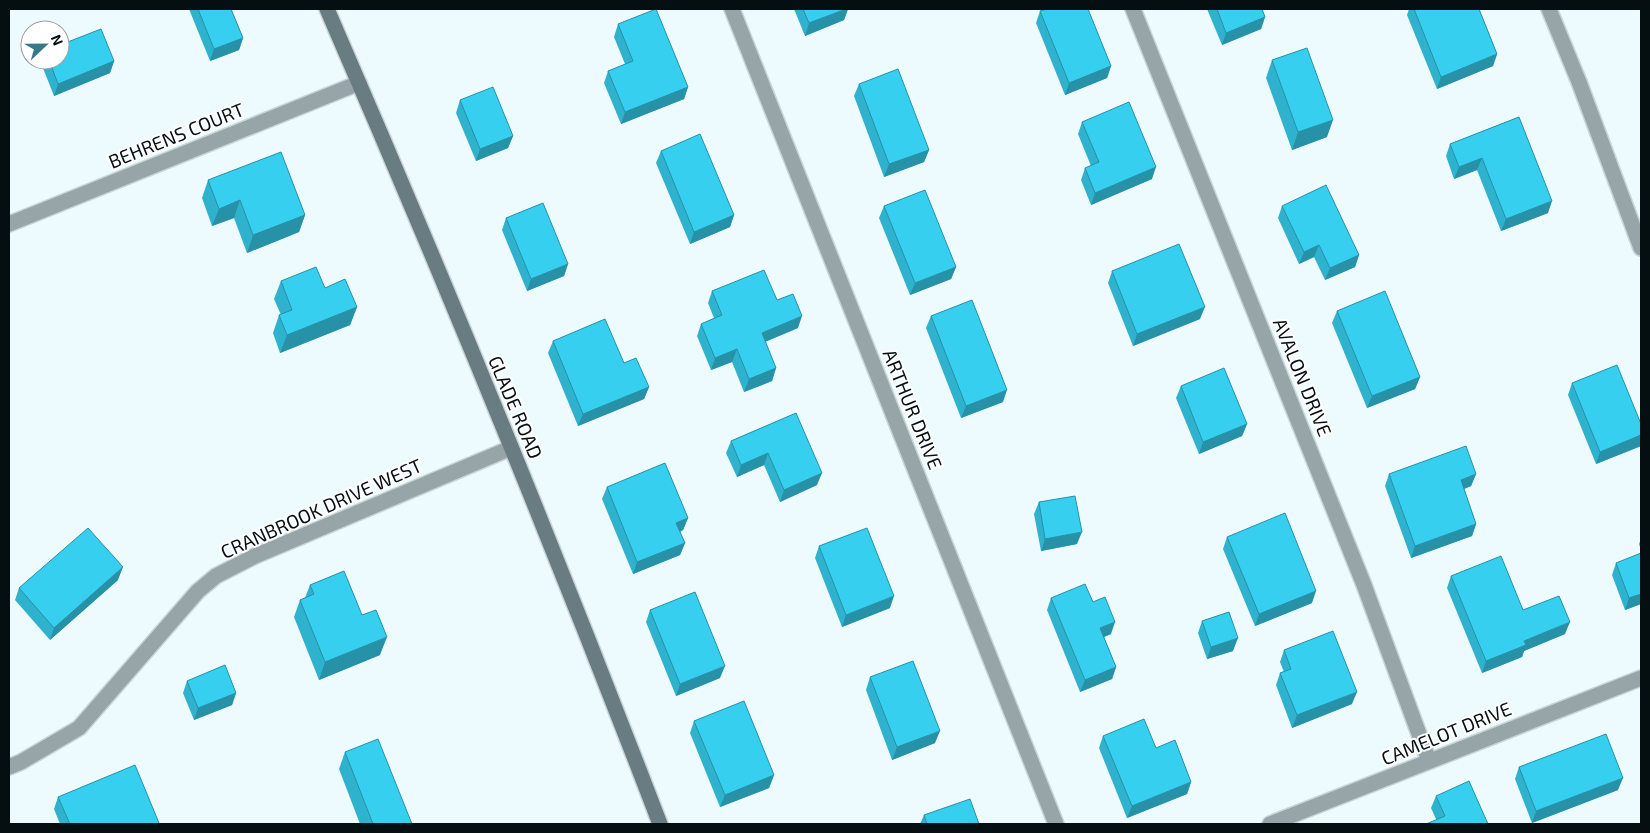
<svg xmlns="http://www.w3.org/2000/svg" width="1650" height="833" viewBox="0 0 1650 833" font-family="'Exo 2',sans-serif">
	<rect width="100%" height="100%" fill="#eefbfe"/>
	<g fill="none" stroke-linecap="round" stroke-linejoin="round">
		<!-- street casing -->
		<g stroke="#c9d5d8" stroke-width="18">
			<path id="street" d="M732 9 1056 824
				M1133 9 1364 585 1429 761
				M1549 9 1579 82 1641 248
				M9 224 359 83
				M9 767 21 762 79 728 198 591 216 576 255 556 511 448
				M1270 824 1641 678"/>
		</g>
		<!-- secondary casing -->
		<g stroke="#c9d5d8" stroke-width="18">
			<path id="secondary" d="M327 9C444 278 555 550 660 824"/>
		</g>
		<!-- street -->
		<use href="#street" stroke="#97a4a8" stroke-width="15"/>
		<!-- secondary -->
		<use href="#secondary" stroke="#687c81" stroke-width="15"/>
	</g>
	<!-- wall -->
	<path fill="#2fb2ce" d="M189 9H231L243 38 239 50 210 61Z
		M794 9H848L844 20 805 36Z
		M1207 9H1262L1265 17 1261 29 1222 45Z
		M1409 9H1479L1497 54 1493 66 1437 89 1407 15Z
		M1040 11 1111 66 1107 78 1065 95 1036 23Z
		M618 24 688 87 684 99 621 124 604 83 608 71 625 64 614 37Z
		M42 60H60L114 61 110 73 54 96 41 63Z
		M1272 60 1327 137 1292 150 1266 78Z
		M859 84 929 150 924 162 884 177 854 96Z
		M460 100 513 136 508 148 476 161 456 113Z
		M1519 117 1548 213 1501 231 1477 170 1454 179 1446 156 1450 144Z
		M1082 122 1152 179 1091 205 1081 180 1085 168 1091 166 1078 134Z
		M661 151 734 215 730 227 690 244 656 163Z
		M208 180 305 215 299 232 247 253 234 218 212 226 202 198Z
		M884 206 956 267 951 279 910 295 879 218Z
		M1282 206 1359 255 1355 267 1325 280 1314 257 1299 264 1278 218Z
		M506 218 568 264 564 276 527 291 502 230Z
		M1112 271 1200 319 1133 346 1108 283Z
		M281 281 325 288 357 307 350 325 280 353 273 333 279 315H281L274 299Z
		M712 291 777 300 798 328 765 342 776 368 772 381 744 392 732 362 711 370 697 336 701 324 714 318 708 303Z
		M1337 311 1420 377 1415 389 1367 408 1332 323Z
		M931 316 1003 402 961 418 926 328Z
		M553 341 624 363 649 387 644 399 578 426 548 353Z
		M1572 383 1641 424V446L1596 464 1568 395Z
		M1181 386 1247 424 1242 436 1199 454 1176 398Z
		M796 413 817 485 780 502 764 465 737 477 726 453 731 441Z
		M1389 474H1476L1471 486 1464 489 1476 524 1472 536 1411 558 1385 486Z
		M607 487 688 518 683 530 680 532 685 543 680 555 633 574 602 499Z
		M1039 502 1077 544 1041 551 1034 514Z
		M1227 537 1312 603 1255 626 1223 549Z
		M1641 539V550L1639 544Z
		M819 546 890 608 842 627 815 558Z
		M1616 563 1641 604 1625 610 1612 575Z
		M1451 576 1523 610 1565 634 1524 651 1522 657 1482 673 1447 588Z
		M118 580 50 640 15 600 19 588Z
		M310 585 362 615 380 655 319 680 294 617 300 600 305 598Z
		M1051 598 1093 602 1111 634 1104 637 1116 667 1112 679 1080 692 1047 610Z
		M650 610 720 678 676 696 646 622Z
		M1202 621 1233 651 1207 659 1198 633Z
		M1284 650 1352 704 1292 728 1276 685 1280 673 1284 672 1280 662Z
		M870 677 935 743 892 760 866 690Z
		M187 681 236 693 232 705 194 720 183 693Z
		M694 721 774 775 769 788 720 807 690 733Z
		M1103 736 1156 748 1191 782 1187 794 1127 818 1099 748Z
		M345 752 412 824H360L339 769Z
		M1519 767 1618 790 1532 823 1515 779Z
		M1436 796 1488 824 1436 819 1431 808Z
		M58 797 158 824H60L54 809Z
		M924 815 979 824H920Z"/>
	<!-- shaded-wall -->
	<path fill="#2691a7" d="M846 9H848L844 20 805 36 809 23Z
		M1265 17 1261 29 1222 45 1226 33Z
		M243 38 239 50 210 61 214 49Z
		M1497 54 1493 66 1437 89 1441 77Z
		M114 61 110 73 54 96 58 84Z
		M1111 66 1107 78 1065 95 1069 83Z
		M688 87 684 99 621 124 625 112Z
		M1333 120 1327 137 1292 150 1298 132Z
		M513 136 508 148 476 161 480 149Z
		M929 150 924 162 884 177 889 164Z
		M1482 158 1477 170 1454 179 1459 167Z
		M1156 167 1152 179 1091 205 1095 193Z
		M240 200 234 218 212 226 219 209Z
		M1552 201 1548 213 1501 231 1506 219Z
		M305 215 299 232 247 253 253 235Z
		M734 215 730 227 690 244 694 232Z
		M1319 245 1314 257 1299 264 1304 252Z
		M1359 255 1355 267 1325 280 1330 268Z
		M568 264 564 276 527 291 531 279Z
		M956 267 951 279 910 295 915 283Z
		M357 307 350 325 280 353 287 335Z
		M1205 307 1200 319 1133 346 1137 334Z
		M802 316 798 328 757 345 762 333Z
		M737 349 732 362 711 370 715 358Z
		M776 368 772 381 744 392 749 379Z
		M1420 377 1415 389 1367 408 1372 396Z
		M649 387 644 399 578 426 583 414Z
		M1007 390 1003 402 961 418 966 406Z
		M1247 424 1242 436 1199 454 1203 442Z
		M1641 435V446L1596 464 1600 452Z
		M768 453 764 465 737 477 741 465Z
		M822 473 817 485 780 502 784 490Z
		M1476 474 1471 486 1456 492 1461 480Z
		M688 518 683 530 672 535 676 523Z
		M1476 524 1472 536 1411 558 1415 546Z
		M1082 532 1077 544 1041 551 1045 539Z
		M685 543 680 555 633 574 637 562Z
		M123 567 118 580 50 640 54 628Z
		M1316 591 1312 603 1255 626 1259 614Z
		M1641 594V604L1625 610 1629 598Z
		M894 596 890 608 842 627 846 615Z
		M1115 622 1111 634 1096 640 1100 628Z
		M1570 622 1565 634 1524 651 1522 657 1482 673 1486 661 1524 641Z
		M387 637 380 655 319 680 325 662Z
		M1238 638 1233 651 1207 659 1211 647Z
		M725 666 720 678 676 696 680 684Z
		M1116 667 1112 679 1080 692 1085 680Z
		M1357 692 1352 704 1292 728 1297 715Z
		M236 693 232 705 194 720 198 708Z
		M940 731 935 743 892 760 897 747Z
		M774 775 769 788 720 807 725 795Z
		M1623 778 1618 790 1532 823 1536 811Z
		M1191 782 1187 794 1127 818 1132 806Z"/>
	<!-- building -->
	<path fill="#37cfef" stroke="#2691a7" d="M198 9H231L243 38 214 49Z
		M656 9 688 87 625 112 608 71 633 61 618 24Z
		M803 9H846L809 23Z
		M1047 9H1088L1111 66 1069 83 1040 11Z
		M1217 9H1262L1265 17 1226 33Z
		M1414 9H1479L1497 54 1441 77Z
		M101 29 114 61 58 84 49 60H60V45Z
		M1307 48 1333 120 1298 132 1272 60Z
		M898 69 929 150 889 164 859 84Z
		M493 87 513 136 480 149 460 100Z
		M1129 102 1156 167 1095 193 1085 168 1099 162 1082 122Z
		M1519 117 1552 201 1506 219 1482 158 1459 167 1450 144Z
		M700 134 734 215 694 232 661 151Z
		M281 152 305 215 253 235 240 200 219 209 208 180Z
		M1326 185 1359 255 1330 268 1319 245 1304 252 1282 206Z
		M925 190 956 267 915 283 884 206Z
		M543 203 568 264 531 279 506 218Z
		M1179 244 1205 307 1137 334 1112 271Z
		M316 267 325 288 345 279 357 307 287 335 279 315 292 310 281 281Z
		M764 270 777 300 793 294 802 316 762 333 776 368 749 379 737 349 715 358 701 324 722 315 712 291Z
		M1385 291 1420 377 1372 396 1337 311Z
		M972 300 1007 390 966 406 931 316Z
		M605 319 624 363 636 358 649 387 583 414 553 341Z
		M1617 365 1641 424V435L1600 452 1572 383Z
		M1224 368 1247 424 1203 442 1181 386Z
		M796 413 822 473 784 490 768 453 741 465 731 441Z
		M1466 446 1476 474 1461 480 1476 524 1415 546 1389 474Z
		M665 463 688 518 676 523 685 543 637 562 607 487Z
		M1075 496 1082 532 1045 539 1039 502Z
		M1285 513 1316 591 1259 614 1227 537Z
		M88 528 123 567 54 628 19 588Z
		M867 528 894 596 846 615 819 546Z
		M1641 553V594L1629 598 1616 563Z
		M1501 556 1523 610 1559 596 1570 622 1524 641 1526 645 1486 661 1451 576Z
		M344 571 362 615 376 610 387 637 325 662 300 600 314 594 310 585Z
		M1085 584 1093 602 1105 597 1115 622 1100 628 1116 667 1085 680 1051 598Z
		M695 592 725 666 680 684 650 610Z
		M1229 612 1238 638 1211 647 1202 621Z
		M1333 631 1357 692 1297 715 1280 673 1291 669 1284 650Z
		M913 661 940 731 897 747 870 677Z
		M225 665 236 693 198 708 187 681Z
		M744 701 774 775 725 795 694 721Z
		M1144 719 1156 748 1175 740 1191 782 1132 806 1103 736Z
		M1606 734 1623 778 1536 811 1519 767Z
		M378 739 412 824H373L345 752Z
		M135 765 159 823 156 824H70L58 797Z
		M1469 781 1488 824H1426L1445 816 1436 796Z
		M970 799 979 824H927L924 815Z"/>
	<g text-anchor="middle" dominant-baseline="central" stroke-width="4" stroke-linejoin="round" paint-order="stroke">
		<!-- street labels -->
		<g font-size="19" fill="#050f12" stroke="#fff">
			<text transform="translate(176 135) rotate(-22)">BEHRENS COURT</text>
			<text transform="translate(1303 377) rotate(68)">AVALON DRIVE</text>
			<text transform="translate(516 407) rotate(67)">GLADE ROAD</text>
			<text transform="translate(913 409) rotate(68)">ARTHUR DRIVE</text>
			<text transform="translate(321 508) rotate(-24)">CRANBROOK DRIVE WEST</text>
			<text transform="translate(1446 733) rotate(-22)">CAMELOT DRIVE</text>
		</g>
	</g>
	<!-- border -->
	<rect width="1650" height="833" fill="none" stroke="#050f12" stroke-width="20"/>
	<!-- north arrow -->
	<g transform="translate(45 45) rotate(68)"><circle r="24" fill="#ffffff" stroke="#9b9fa0"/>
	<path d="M0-4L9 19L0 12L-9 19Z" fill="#367989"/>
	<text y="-8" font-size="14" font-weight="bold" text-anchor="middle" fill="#050f12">N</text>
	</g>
</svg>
